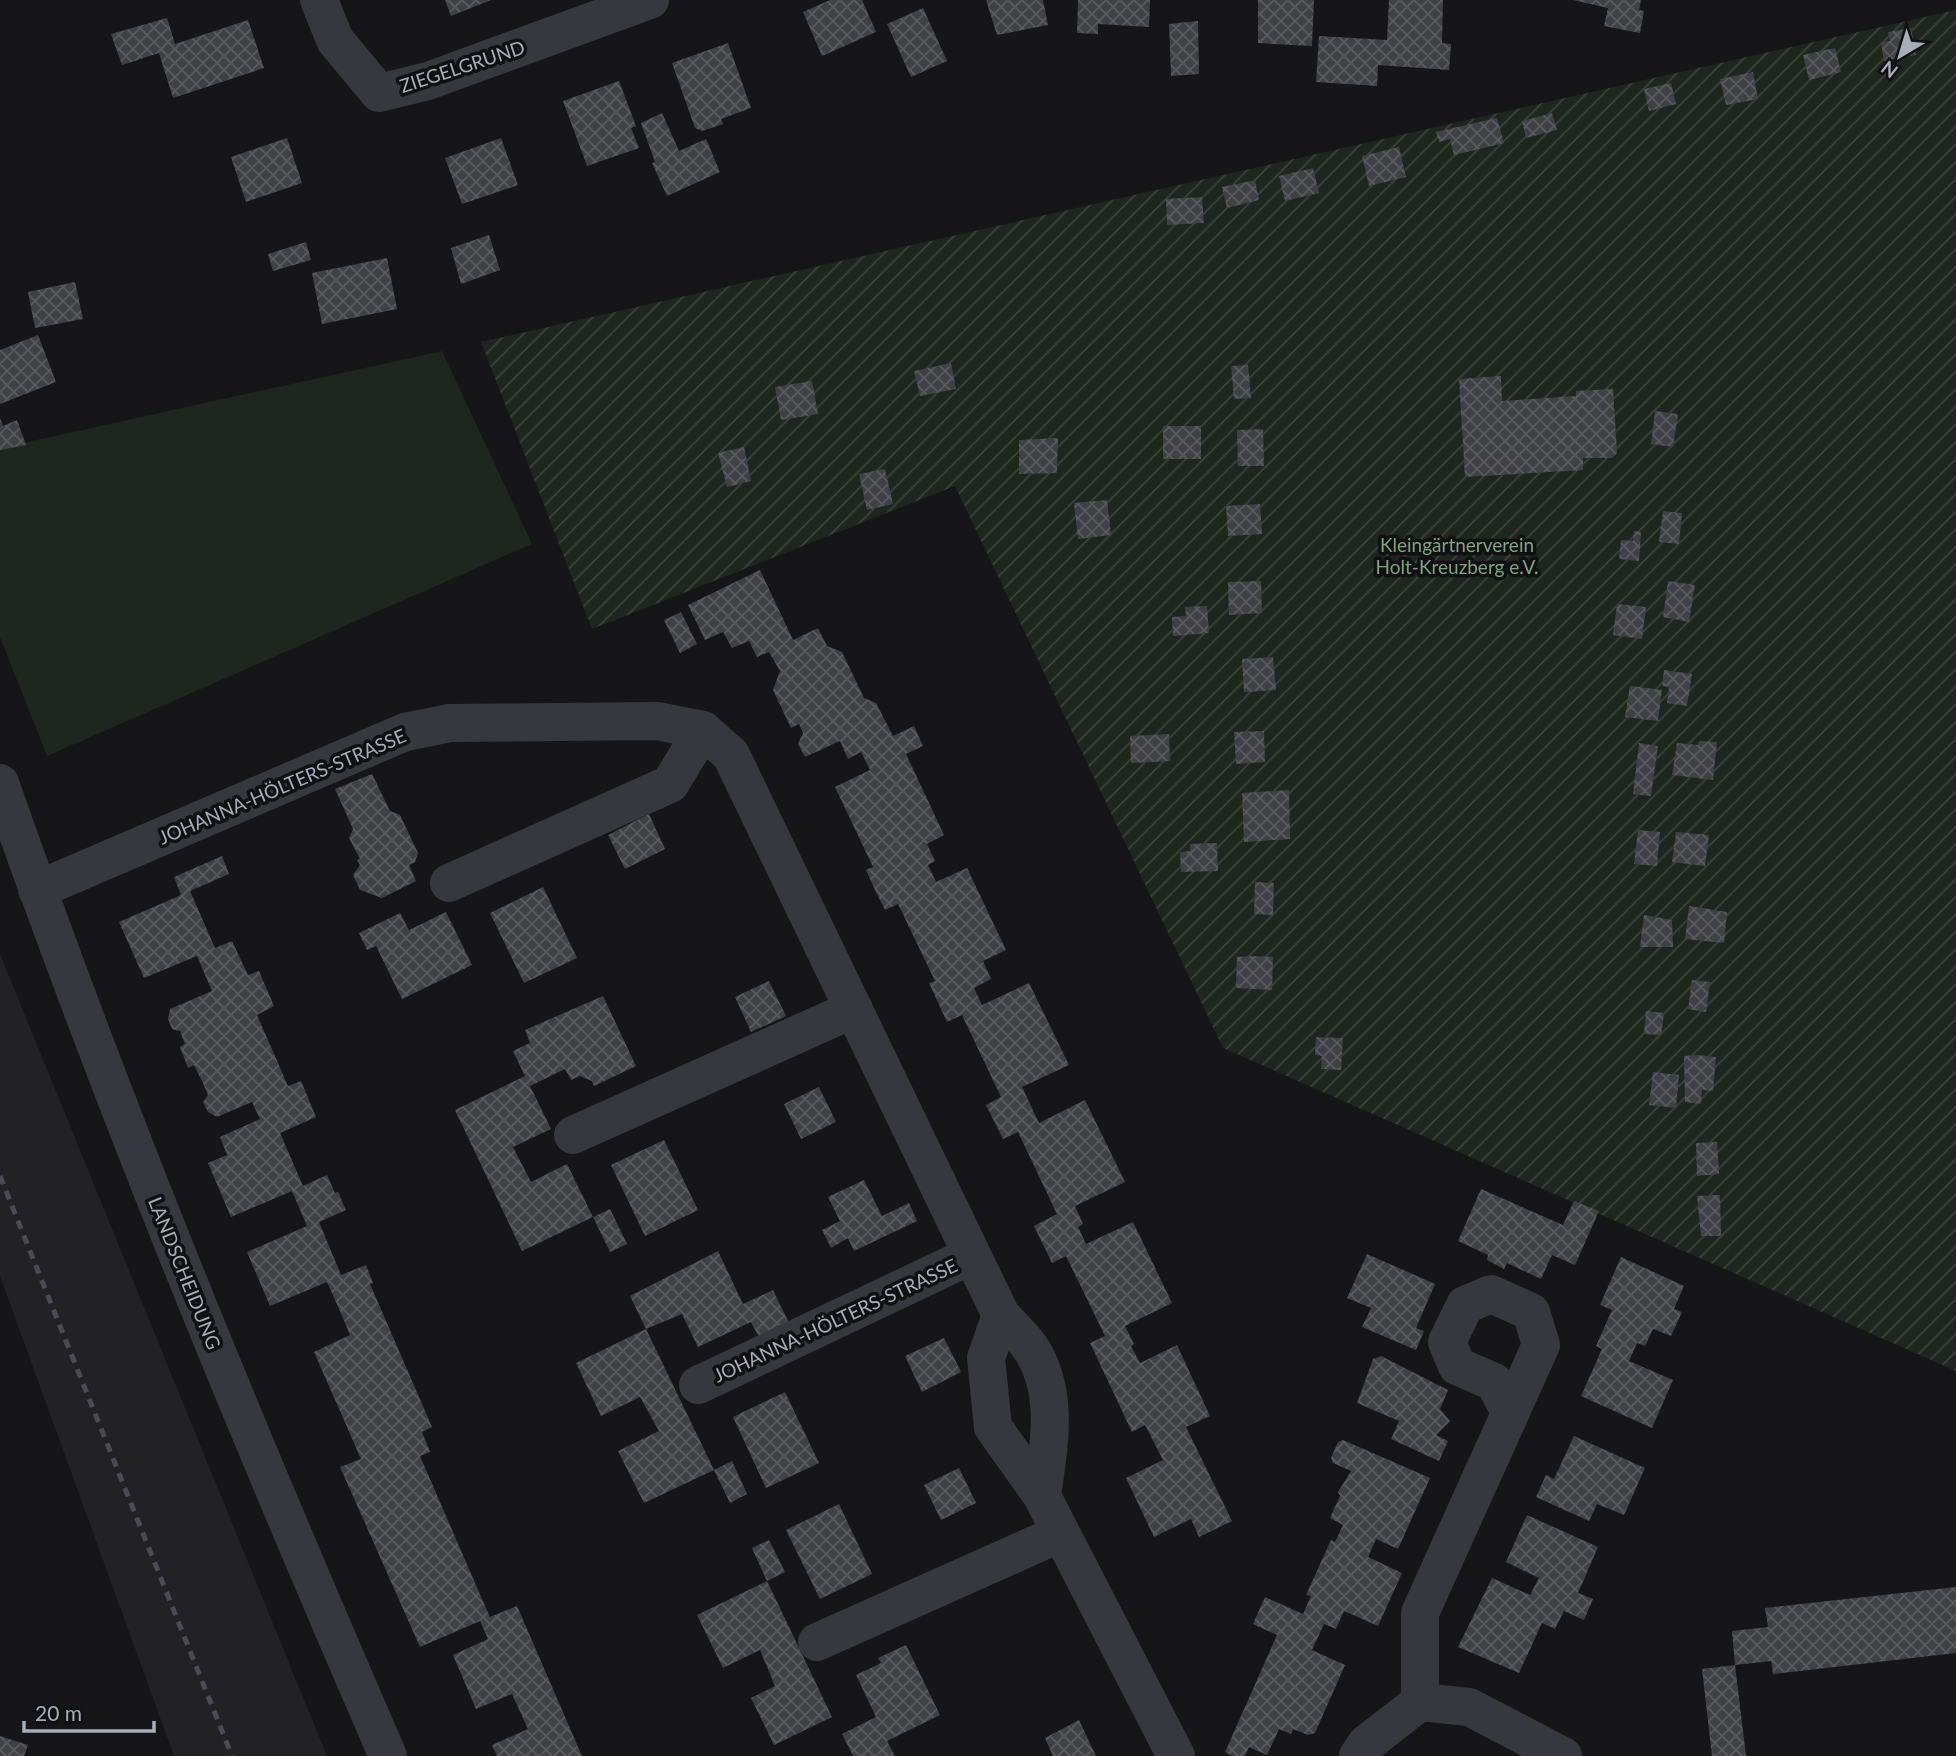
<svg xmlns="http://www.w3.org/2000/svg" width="1956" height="1756" viewBox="0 0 1956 1756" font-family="Lato,sans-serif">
	<defs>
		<pattern id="garden-furrows" width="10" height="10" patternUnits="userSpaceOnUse" patternTransform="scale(1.75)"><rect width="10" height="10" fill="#1e261f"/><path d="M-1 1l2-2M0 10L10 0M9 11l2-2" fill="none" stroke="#3c433d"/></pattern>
		<pattern id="building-cross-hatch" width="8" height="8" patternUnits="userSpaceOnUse" patternTransform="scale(1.75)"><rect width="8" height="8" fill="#404145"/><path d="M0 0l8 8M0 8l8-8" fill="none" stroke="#595a5e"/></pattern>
	</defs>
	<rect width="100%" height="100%" fill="#161618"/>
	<!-- built -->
	<path fill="#222225" d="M0 954 327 1756H174L0 1276Z"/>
	<!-- green -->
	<path fill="#1e261f" d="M442 351 532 544 47 756 0 637V448Z"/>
	<!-- garden -->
	<path fill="url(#garden-furrows)" d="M1956 10V1371L1223 1048 955 486 592 629 481 342Z"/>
	<!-- building -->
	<path fill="url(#building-cross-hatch)" d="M445 0H491L451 16Z
		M830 0H862L876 32 822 56 803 12Z
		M986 0H1043L1048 25 997 35Z
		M1078 0H1150L1149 27 1098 24V34L1077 33Z
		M1258 0H1314L1312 46 1258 43Z
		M1389 0H1443L1442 43 1451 44 1449 70 1378 65 1377 86 1316 82 1319 36 1387 40Z
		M1573 0H1641L1639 10 1644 11 1640 33 1604 26 1608 8Z
		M923 8 947 61 911 77 887 24Z
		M167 18 175 44 248 20 264 68 173 98 159 53 122 65 111 34Z
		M1198 21 1199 74 1171 76 1169 24Z
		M1911 28 1916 55 1884 61 1881 42 1890 41 1888 32Z
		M728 43 751 108 721 119 723 124 702 131 695 128 672 63Z
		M1835 48 1841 72 1809 80 1803 55Z
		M1753 72 1758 99 1726 105 1720 79Z
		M619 81 636 126 631 128 639 148 587 166 563 101Z
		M1671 83 1676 104 1649 111 1644 89Z
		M662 113 679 151 706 139 720 172 667 196 652 163 655 162 641 123Z
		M1552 113 1557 130 1526 138 1522 121Z
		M1497 118 1504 143 1454 155 1450 139 1439 142 1436 132Z
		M287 138 302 183 246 202 231 157Z
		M501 138 518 185 462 204 445 158Z
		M1399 147 1406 177 1369 186 1362 156Z
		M1313 168 1319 193 1285 201 1279 176Z
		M1255 180 1259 200 1227 208 1222 187Z
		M1202 197 1204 223 1167 225 1166 199Z
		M489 235 500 270 461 284 451 248Z
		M306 242 311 260 273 271 268 254Z
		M387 258 397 309 322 324 312 273Z
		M75 282 83 319 35 328 28 292Z
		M38 335 56 382 0 404V350Z
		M951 363 956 389 920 396 914 371Z
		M1248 365 1251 398 1234 399 1231 366Z
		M1501 376 1502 401 1576 396V391L1613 389 1617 453 1612 458H1583V470L1465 477 1459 379Z
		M812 381 818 414 781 420 775 387Z
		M1655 411 1678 414 1673 447 1651 444Z
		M0 418 3 426 17 420 26 445 0 450Z
		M1163 426H1201V459H1163Z
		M1263 429 1264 466H1238L1237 430Z
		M1058 438 1057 473 1019 474V440Z
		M744 447 751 481 727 487 718 453Z
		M885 469 893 504 867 510 859 474Z
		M1107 500 1111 535 1078 539 1074 503Z
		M1260 504 1262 534 1228 536 1226 506Z
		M1663 511 1682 513 1679 544 1659 542Z
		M1634 531 1641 532 1639 561 1619 559 1621 540 1633 541Z
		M760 570 793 640 818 628 827 646 842 652 864 698 876 703 893 736 914 726 923 746 906 754 944 835 927 844 935 861 928 865 936 882 967 868 1006 950 983 961 991 979 974 988 982 1005 1029 983 1069 1065 1022 1087 1039 1123 1085 1100 1125 1182 1075 1206 1083 1224 1078 1227 1086 1244 1133 1222 1172 1303 1125 1326 1134 1344 1131 1346 1140 1363 1177 1345 1210 1416 1186 1427 1232 1521 1199 1537 1191 1519 1154 1537 1126 1478 1163 1460 1145 1425 1132 1432 1090 1343 1105 1336 1066 1256 1052 1263 1034 1226 1057 1214 1018 1132 1003 1139 986 1105 1001 1097 962 1015 947 1022 929 983 935 981 898 904 885 910 875 890 866 870 873 867 835 787 870 770 861 752 848 759 840 741 805 757 798 744 803 733 799 724 791 728 773 690 780 671 769 652 757 657 749 641 732 648 723 632 705 640 688 605Z
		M1261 581 1262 613 1229 615 1228 582Z
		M1668 581 1695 585 1689 622 1663 617Z
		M1617 604 1646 607 1642 639 1613 635Z
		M1207 606 1209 633 1173 636 1172 617 1186 616 1185 607Z
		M681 612 697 644 680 653 664 620Z
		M1273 657 1276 690 1244 692 1242 659Z
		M1664 670 1692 674 1687 706 1667 703 1669 687 1662 686Z
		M1630 686 1662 690 1658 721 1625 717Z
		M1264 731 1265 762 1236 764 1234 732Z
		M1169 734 1170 761 1131 763 1130 736Z
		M1699 741 1717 742 1713 780 1672 775 1677 743 1698 745Z
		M1639 743 1658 746 1651 796 1633 794Z
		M372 774 390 811 400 815 418 853 415 862 409 865 416 881 382 898 360 890 353 875 360 865 357 860 360 859 349 838 353 829 335 789Z
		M1289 790 1290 839 1244 842 1242 793Z
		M649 814 665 849 625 869 608 835Z
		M1638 830 1660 832 1657 866 1634 864Z
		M1676 832 1709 835 1705 866 1672 862Z
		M1217 843 1218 871 1181 872 1180 852 1190 851V844Z
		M222 856 229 874 190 891 215 948 232 941 248 975 259 971 274 1006 257 1015 288 1086 301 1081 316 1117 280 1133 303 1186 327 1175 335 1193 338 1192 346 1210 319 1222 341 1275 366 1265 373 1283 370 1284 432 1427 422 1432 430 1452 420 1456 482 1599 490 1617 517 1606 582 1756H497L492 1745 528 1729 512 1694 476 1709 453 1655 488 1639 480 1621 420 1647 340 1467 361 1459 314 1352 350 1335 343 1318 327 1282 270 1306 247 1252 307 1226 292 1191 231 1217 208 1163 227 1155 220 1137 260 1119 252 1102 217 1117 208 1112 203 1102 208 1095 202 1081 194 1065 188 1068 180 1047 185 1044 180 1031 172 1029 168 1019 170 1009 212 991 197 956 144 978 119 922 181 895 174 877Z
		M1255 882 1274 883 1273 915 1254 914Z
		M543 887 577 958 524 983 490 913Z
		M1689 906 1727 912 1724 943 1685 939Z
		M446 912 472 965 402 999 376 946 367 950 359 933 400 913 409 930Z
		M1644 915 1672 920 1673 947H1640Z
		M1254 956 1273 957 1272 990 1236 988 1237 957Z
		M1692 980 1710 982 1706 1012 1688 1009Z
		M769 981 786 1016 751 1032 735 997Z
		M603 996 636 1066 594 1086 592 1081 580 1076 571 1080 565 1069 530 1086 551 1129 513 1147 531 1182 567 1164 593 1217 522 1251 455 1110 525 1076 513 1051 530 1043 525 1030Z
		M1646 1011 1664 1013 1661 1035 1644 1034Z
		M1316 1037 1343 1038 1341 1070 1321 1069 1322 1056 1315 1055Z
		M1696 1055 1716 1057 1713 1091 1702 1090 1701 1104 1685 1102 1684 1056Z
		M1653 1072 1679 1075 1676 1108 1649 1105Z
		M819 1087 836 1122 801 1139 784 1104Z
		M664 1140 698 1210 645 1236 611 1165Z
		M1717 1142 1719 1174 1697 1176 1696 1143Z
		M864 1180 882 1216 909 1203 917 1221 854 1251 848 1238 831 1248 822 1230 840 1221 828 1197Z
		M1481 1189 1563 1225 1574 1201 1599 1211 1575 1265 1552 1255 1541 1279 1507 1263 1504 1269 1487 1260 1488 1255 1458 1241Z
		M1720 1195 1721 1236H1701L1697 1196Z
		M610 1209 627 1244 610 1252 593 1217Z
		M718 1251 743 1304 773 1290 791 1327 761 1341 751 1322 698 1347 682 1314 646 1329 630 1296Z
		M1367 1254 1435 1284 1416 1328 1424 1331 1416 1350 1362 1327 1371 1308 1347 1298Z
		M1621 1257 1684 1286 1674 1309 1682 1312 1671 1336 1653 1329 1645 1346 1637 1343 1629 1361 1673 1380 1652 1428 1581 1396 1602 1349 1596 1346 1612 1310 1600 1305Z
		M646 1329 714 1470 644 1503 618 1451 659 1431 640 1397 601 1416 576 1363Z
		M944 1338 961 1372 922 1392 905 1356Z
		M1381 1356 1448 1390 1440 1409 1450 1421 1436 1435 1448 1441 1439 1461 1391 1439 1399 1421 1357 1403 1373 1359Z
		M785 1392 819 1463 766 1488 733 1417Z
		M1574 1436 1645 1468 1624 1515 1597 1504 1589 1521 1536 1497 1546 1475 1554 1479Z
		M1343 1440 1430 1478 1398 1549 1376 1539 1368 1557 1402 1573 1378 1626 1344 1611 1336 1629 1324 1624 1312 1650 1345 1665 1315 1733 1308 1735 1293 1729 1291 1734 1279 1729 1267 1755 1249 1747 1245 1756H1232L1225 1752 1277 1635 1253 1624 1265 1597 1303 1614 1311 1596 1306 1595 1331 1540 1335 1542 1343 1525 1330 1518 1340 1496 1338 1492 1351 1471 1333 1463 1331 1458 1338 1442Z
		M732 1461 747 1494 730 1503 714 1470Z
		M959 1468 976 1503 941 1520 924 1485Z
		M839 1504 872 1574 820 1599 786 1530Z
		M1527 1515 1598 1547 1578 1593 1593 1599 1584 1620 1564 1611 1555 1629 1542 1623 1519 1673 1458 1647 1492 1578 1530 1595 1539 1578 1506 1562Z
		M769 1540 785 1572 767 1581 752 1548Z
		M767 1581 832 1717 774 1745 751 1698 775 1686 760 1650 723 1668 697 1615Z
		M1956 1587V1653L1773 1674 1771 1661 1735 1665 1732 1631 1768 1627 1765 1608Z
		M906 1645 940 1715 887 1741 895 1756H853L842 1734 876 1717 856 1675 881 1663 878 1658Z
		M1735 1665 1746 1756H1712L1702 1669Z
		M1079 1720 1096 1756H1053L1045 1738Z
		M0 1736 28 1745 24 1756H0Z"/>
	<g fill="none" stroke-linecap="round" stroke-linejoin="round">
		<!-- minor -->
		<path stroke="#37383d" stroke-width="38" d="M319 0 335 40 379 93 428 81 650 0
			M0 783C115 1113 249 1436 388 1756
			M449 883 670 784 703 730
			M37 890 405 732 450 723 657 721 703 730 731 755 1001 1315C1010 1325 1022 1336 1030 1347 1060 1392 1049 1446 1042 1496
			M573 1135 854 1009
			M1001 1315 986 1358 993 1427 1042 1496 1176 1756
			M698 1385 972 1255
			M817 1642 1061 1533
			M1420 1702V1613L1541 1345 1531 1312 1491 1294 1465 1305 1447 1342 1457 1366 1494 1382 1509 1410
			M1358 1756 1366 1744 1420 1702 1469 1707 1563 1756"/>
		<!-- rail -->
		<path stroke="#4a4c52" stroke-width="5" stroke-dasharray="9 7" stroke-linecap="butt" d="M0 1176 232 1756"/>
	</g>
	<g text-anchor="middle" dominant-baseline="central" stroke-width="7" stroke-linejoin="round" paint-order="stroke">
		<!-- street labels -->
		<g font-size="19" fill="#a8adb8" stroke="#111113">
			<text transform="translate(462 66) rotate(-18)">ZIEGELGRUND</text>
			<text transform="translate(282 786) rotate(-23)">JOHANNA-HÖLTERS-STRASSE</text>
			<text transform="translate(185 1273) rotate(68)">LANDSCHEIDUNG</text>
			<text transform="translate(835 1320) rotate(-25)">JOHANNA-HÖLTERS-STRASSE</text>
		</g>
		<!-- park labels -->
		<g font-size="19" fill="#7fa381" stroke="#111113">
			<text x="1457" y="544">Kleingärtnerverein<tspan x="1457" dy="22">Holt-Kreuzberg e.V.</tspan></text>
		</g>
	</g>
	<!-- north arrow -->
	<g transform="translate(1900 56) rotate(218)" stroke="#111113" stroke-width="5" paint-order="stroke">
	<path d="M0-5L12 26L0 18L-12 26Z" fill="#a8adb8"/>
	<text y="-10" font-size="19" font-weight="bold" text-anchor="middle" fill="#a8adb8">N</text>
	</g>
	<!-- scale -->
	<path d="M24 1721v10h130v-10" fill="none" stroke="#a8adb8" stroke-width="3.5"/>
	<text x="35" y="1721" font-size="21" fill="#a8adb8" stroke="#111113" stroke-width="5" paint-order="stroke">20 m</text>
</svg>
